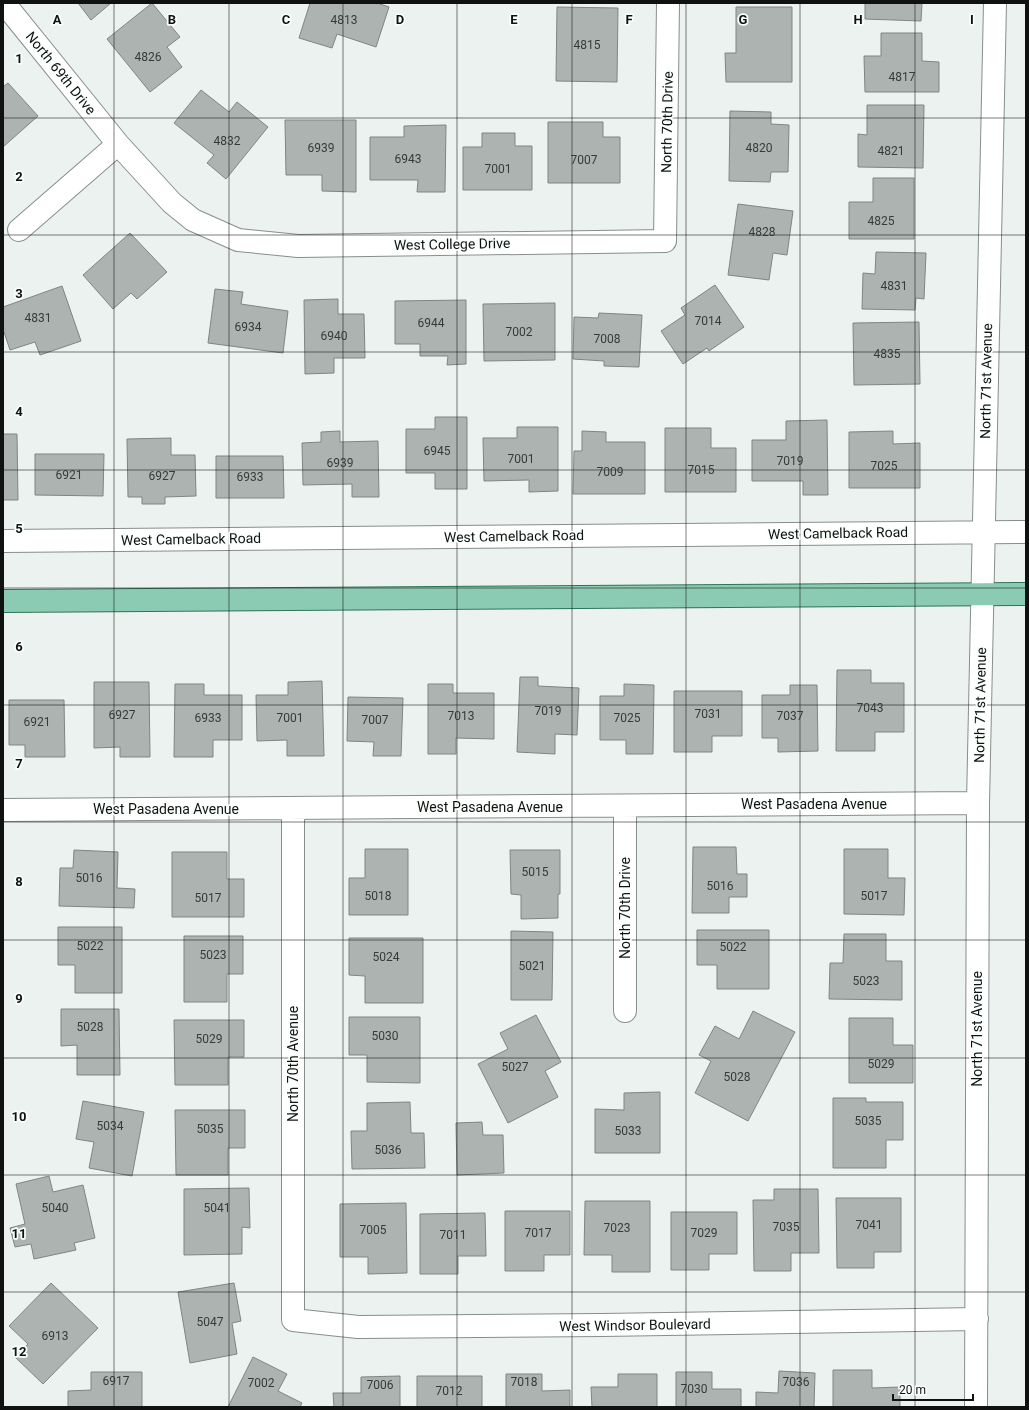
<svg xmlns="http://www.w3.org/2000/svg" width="1029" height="1410" viewBox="0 0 1029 1410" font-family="Roboto,sans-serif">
<rect width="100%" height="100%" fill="#ecf2ef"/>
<path fill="#adb3b0" stroke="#808583" d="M78 3H111L91 20Z
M152 3 180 37 167 47 182 67 150 92 107 39Z
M310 3H377L389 7 376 47 337 34 332 48 299 38Z
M865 3H922L921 21 865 19Z
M557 7 618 8 617 82 556 81Z
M736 7H792V82H726L725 53H736Z
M881 33H922V61L939 62V92H865L864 56H881Z
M8 83 38 116 3 147V87Z
M201 90 229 112 237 102 268 127 226 179 207 163 214 155 174 123Z
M867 105H924L923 168 858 167V134L867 135Z
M730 111 771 112V124L789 125 788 172H771L770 182 729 181Z
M285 120H356V192L322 191V175H286Z
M548 122H603V137H620V183H548Z
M446 125 445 192H417L418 180H370V137H404V126Z
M482 133H515V146H532V190H463V147H482Z
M873 178H914V239H849V202H873Z
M738 204 793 211 787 255 773 253 769 280 728 275Z
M130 233 167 272 137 299 131 293 113 309 83 275Z
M876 252 926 253 924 299 916 298 915 310 862 309 863 273 875 274Z
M715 285 744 327 709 351 707 348 683 364 661 331 685 315 681 308Z
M62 286 81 341 40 355 35 342 10 350 3 329V307Z
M215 289 243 292 241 304 288 311 283 353 208 343Z
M338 299V314H364L365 358H334V373L305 374 304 300Z
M466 300V364L447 365 448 356H420V344H395V301Z
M555 303V360L484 361 483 304Z
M599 313 642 315 639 367 604 366V361L573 359 574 317 598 318Z
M919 322 920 384 854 385 853 323Z
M435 417H467V489H435V473H406V429H435Z
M827 420 828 495H803V481H752V440H786V421Z
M517 427H558V491L529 492V480L484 481 483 438H517Z
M665 428H711V448H736V492H665Z
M340 431V442L378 441 379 497H352V484L303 485 302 443 321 442V432Z
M582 431 606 432V442H645V494H573L574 451H582Z
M893 431V444L920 443V488H849V432Z
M3 434H17L18 500H3Z
M171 438V455H195L196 496 165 497V504H142V497H128L127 439Z
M35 454H104L103 496 35 495Z
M216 456H283L284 498H216Z
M837 670H871V683H904V732H875V751H836Z
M520 677H538V686L579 688 577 735 555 734V754L517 752Z
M322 681 324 756H287V740L257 741 256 695H288V682Z
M94 682H149L150 757H120V747L94 748Z
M175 684H204V695H242V740H213V757H174Z
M428 684H453V693H494V739L456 738V754H428Z
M624 684 654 685 653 754H626V740H600V696H624Z
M790 685H817L818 751 778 752V738H762V695H790Z
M674 691H742V736H712V752H674Z
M348 697 403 698 401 756H373L374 742 347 741Z
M9 700H64L65 757H25V745H9Z
M693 847H736L737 874H747V897H729V913H692Z
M365 849H408V915H349V878H365Z
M844 849H888V878H905L904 915 844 914Z
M74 850 118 852 117 888 135 889 134 908 59 906 60 868H73Z
M510 850H560V894H558V918L521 919V895L511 894Z
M172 852H227V879H244V917H172Z
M58 927H122V993H75V965H58Z
M697 930H769V989H717V965H697Z
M511 931 553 932 552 1000H511Z
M844 934H886V961H902V1000L829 999 830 963H843Z
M184 936H243V974H227V1002H184Z
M349 938H423V1003H365V976L349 975Z
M61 1009H119L120 1075H77V1045L61 1046Z
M753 1011 795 1032 748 1121 695 1093 711 1061 699 1055 715 1026 739 1039Z
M536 1015 561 1062 545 1071 558 1097 508 1123 478 1064 508 1049 500 1033Z
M349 1017H420V1083L367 1082V1055H349Z
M849 1018H893V1045H913V1083H849Z
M174 1020H244V1057H228V1085H175Z
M660 1092V1153H595V1109L624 1110V1093Z
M833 1098H866V1102H903V1140H886V1168H833Z
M83 1101 144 1112 132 1176 89 1168 94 1142 76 1139Z
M410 1102 411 1133H424L425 1168 352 1169 351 1131H367V1103Z
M175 1110H245V1148H228V1175H176Z
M482 1122 483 1135H503L504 1173 457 1175 456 1123Z
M49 1176 53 1192 83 1185 95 1238 74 1243 76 1250 34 1259 31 1244 15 1247 10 1228 25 1224 16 1184Z
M249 1188 250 1228 242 1227V1254L184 1255V1189Z
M774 1189H818L819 1253H791V1271H754L753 1200H774Z
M836 1198H901V1252H874V1268H837Z
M585 1201H650V1272H612V1255H584Z
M406 1203 407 1273 368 1274V1257H340V1204Z
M505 1211H570V1255H544V1271H505Z
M671 1212H737V1254H709V1270H671Z
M485 1213 486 1256H458V1274H420V1214Z
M51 1283 98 1328 43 1384 15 1357 28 1344 9 1326Z
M234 1283 241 1321 232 1323 237 1354 190 1363 178 1292Z
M253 1357 287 1374 278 1391 302 1403 300 1407H228Z
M833 1370H872V1388L900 1387V1407H833Z
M779 1371 815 1373 814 1407H756V1392L778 1393Z
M91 1372H142V1407H68V1391L91 1390Z
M676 1372H712V1389H741V1407H676Z
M506 1374H542V1391L570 1390V1407H506Z
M618 1374H657V1407H592L591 1387H618Z
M400 1376V1407H334L333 1393H361V1377Z
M417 1376H482V1407H417Z"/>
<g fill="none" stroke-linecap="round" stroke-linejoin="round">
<g stroke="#888e8b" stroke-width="24">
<path id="minor" d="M4 3 118 144 172 203 193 220 238 240 298 246 665 241 668 3
M19 230 118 144
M3 541 1026 532
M625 806V1011
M293 808V1320L358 1327 602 1325 977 1319
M3 810 978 803
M976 1407 978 803 995 3"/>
</g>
<g stroke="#2f7459" stroke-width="24">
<path id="major" d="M3 601 1026 594"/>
</g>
<use href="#minor" stroke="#fff" stroke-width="22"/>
<use href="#major" stroke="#8ccbb3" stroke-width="22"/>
</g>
<path fill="none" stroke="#101211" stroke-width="1" stroke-opacity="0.55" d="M114 3V1407M229 3V1407M343 3V1407M457 3V1407M572 3V1407M686 3V1407M800 3V1407M915 3V1407M3 118H1026M3 235H1026M3 352H1026M3 470H1026M3 588H1026M3 705H1026M3 822H1026M3 940H1026M3 1058H1026M3 1175H1026M3 1292H1026"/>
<g text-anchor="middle" stroke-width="3.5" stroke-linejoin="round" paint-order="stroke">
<g font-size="12" fill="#373a39">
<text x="344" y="24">4813</text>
<text x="587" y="49">4815</text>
<text x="148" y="61">4826</text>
<text x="902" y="81">4817</text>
<text x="227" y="145">4832</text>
<text x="321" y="152">6939</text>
<text x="759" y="152">4820</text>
<text x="891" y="155">4821</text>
<text x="408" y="163">6943</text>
<text x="584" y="164">7007</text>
<text x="498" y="173">7001</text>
<text x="881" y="225">4825</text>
<text x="762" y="236">4828</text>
<text x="894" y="290">4831</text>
<text x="38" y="322">4831</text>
<text x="708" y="325">7014</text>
<text x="431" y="327">6944</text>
<text x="248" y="331">6934</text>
<text x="519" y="336">7002</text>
<text x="334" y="340">6940</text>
<text x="607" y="343">7008</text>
<text x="887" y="358">4835</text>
<text x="437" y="455">6945</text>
<text x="521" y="463">7001</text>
<text x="790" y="465">7019</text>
<text x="340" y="467">6939</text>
<text x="884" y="470">7025</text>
<text x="701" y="474">7015</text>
<text x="610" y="476">7009</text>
<text x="69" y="479">6921</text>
<text x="162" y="480">6927</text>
<text x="250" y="481">6933</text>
<text x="870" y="712">7043</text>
<text x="548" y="715">7019</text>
<text x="708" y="718">7031</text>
<text x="122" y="719">6927</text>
<text x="461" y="720">7013</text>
<text x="790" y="720">7037</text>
<text x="208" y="722">6933</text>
<text x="290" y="722">7001</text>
<text x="627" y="722">7025</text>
<text x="375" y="724">7007</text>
<text x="37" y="726">6921</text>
<text x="535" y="876">5015</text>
<text x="89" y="882">5016</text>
<text x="720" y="890">5016</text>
<text x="378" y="900">5018</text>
<text x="874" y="900">5017</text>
<text x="208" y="902">5017</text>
<text x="90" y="950">5022</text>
<text x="733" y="951">5022</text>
<text x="213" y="959">5023</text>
<text x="386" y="961">5024</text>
<text x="532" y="970">5021</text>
<text x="866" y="985">5023</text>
<text x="90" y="1031">5028</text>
<text x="385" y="1040">5030</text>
<text x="209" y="1043">5029</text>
<text x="881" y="1068">5029</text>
<text x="515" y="1071">5027</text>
<text x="737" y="1081">5028</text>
<text x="868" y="1125">5035</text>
<text x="110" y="1130">5034</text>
<text x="210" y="1133">5035</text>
<text x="628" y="1135">5033</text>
<text x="388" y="1154">5036</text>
<text x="55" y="1212">5040</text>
<text x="217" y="1212">5041</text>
<text x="869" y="1229">7041</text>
<text x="786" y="1231">7035</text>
<text x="617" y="1232">7023</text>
<text x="373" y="1234">7005</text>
<text x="538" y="1237">7017</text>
<text x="704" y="1237">7029</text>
<text x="453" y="1239">7011</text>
<text x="210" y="1326">5047</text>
<text x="55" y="1340">6913</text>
<text x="116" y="1385">6917</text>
<text x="524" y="1386">7018</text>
<text x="796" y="1386">7036</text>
<text x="261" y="1387">7002</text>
<text x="380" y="1389">7006</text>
<text x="694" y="1393">7030</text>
<text x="449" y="1395">7012</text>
</g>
<g font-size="14" fill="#101211" stroke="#fafffc">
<text transform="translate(61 73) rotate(51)" y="5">North 69th Drive</text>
<text transform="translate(667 122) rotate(-89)" y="5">North 70th Drive</text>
<text transform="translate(452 244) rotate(-1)" y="5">West College Drive</text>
<text transform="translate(986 381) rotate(-89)" y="5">North 71st Avenue</text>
<text transform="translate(838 533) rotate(-1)" y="5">West Camelback Road</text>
<text transform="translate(514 536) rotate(-1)" y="5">West Camelback Road</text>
<text transform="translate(191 539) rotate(-1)" y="5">West Camelback Road</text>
<text transform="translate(980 705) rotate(-89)" y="5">North 71st Avenue</text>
<text x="814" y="809">West Pasadena Avenue</text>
<text x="490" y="812">West Pasadena Avenue</text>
<text x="166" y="814">West Pasadena Avenue</text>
<text transform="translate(625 908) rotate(-90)" y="5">North 70th Drive</text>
<text transform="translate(977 1029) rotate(-90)" y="5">North 71st Avenue</text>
<text transform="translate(293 1064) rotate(-90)" y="5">North 70th Avenue</text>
<text transform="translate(635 1325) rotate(-1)" y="5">West Windsor Boulevard</text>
</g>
</g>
<g font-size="13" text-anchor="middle" font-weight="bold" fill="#101211" stroke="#fafffc" stroke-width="3.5" stroke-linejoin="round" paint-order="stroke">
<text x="57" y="24">A</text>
<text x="172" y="24">B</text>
<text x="286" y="24">C</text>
<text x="400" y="24">D</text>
<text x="514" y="24">E</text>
<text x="629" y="24">F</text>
<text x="743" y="24">G</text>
<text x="858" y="24">H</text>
<text x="972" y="24">I</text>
<text x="19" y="63">1</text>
<text x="19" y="181">2</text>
<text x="19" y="298">3</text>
<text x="19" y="416">4</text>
<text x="19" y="533">5</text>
<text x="19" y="651">6</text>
<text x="19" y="768">7</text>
<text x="19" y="886">8</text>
<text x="19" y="1003">9</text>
<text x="19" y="1121">10</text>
<text x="19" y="1238">11</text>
<text x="19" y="1356">12</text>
</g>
<rect width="1029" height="1410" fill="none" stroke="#101211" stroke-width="8"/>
<path d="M893 1394v6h80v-6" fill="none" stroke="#101211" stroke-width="2"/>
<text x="899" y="1394" font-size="12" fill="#101211" stroke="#fafffc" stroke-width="3" paint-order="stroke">20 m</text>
</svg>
